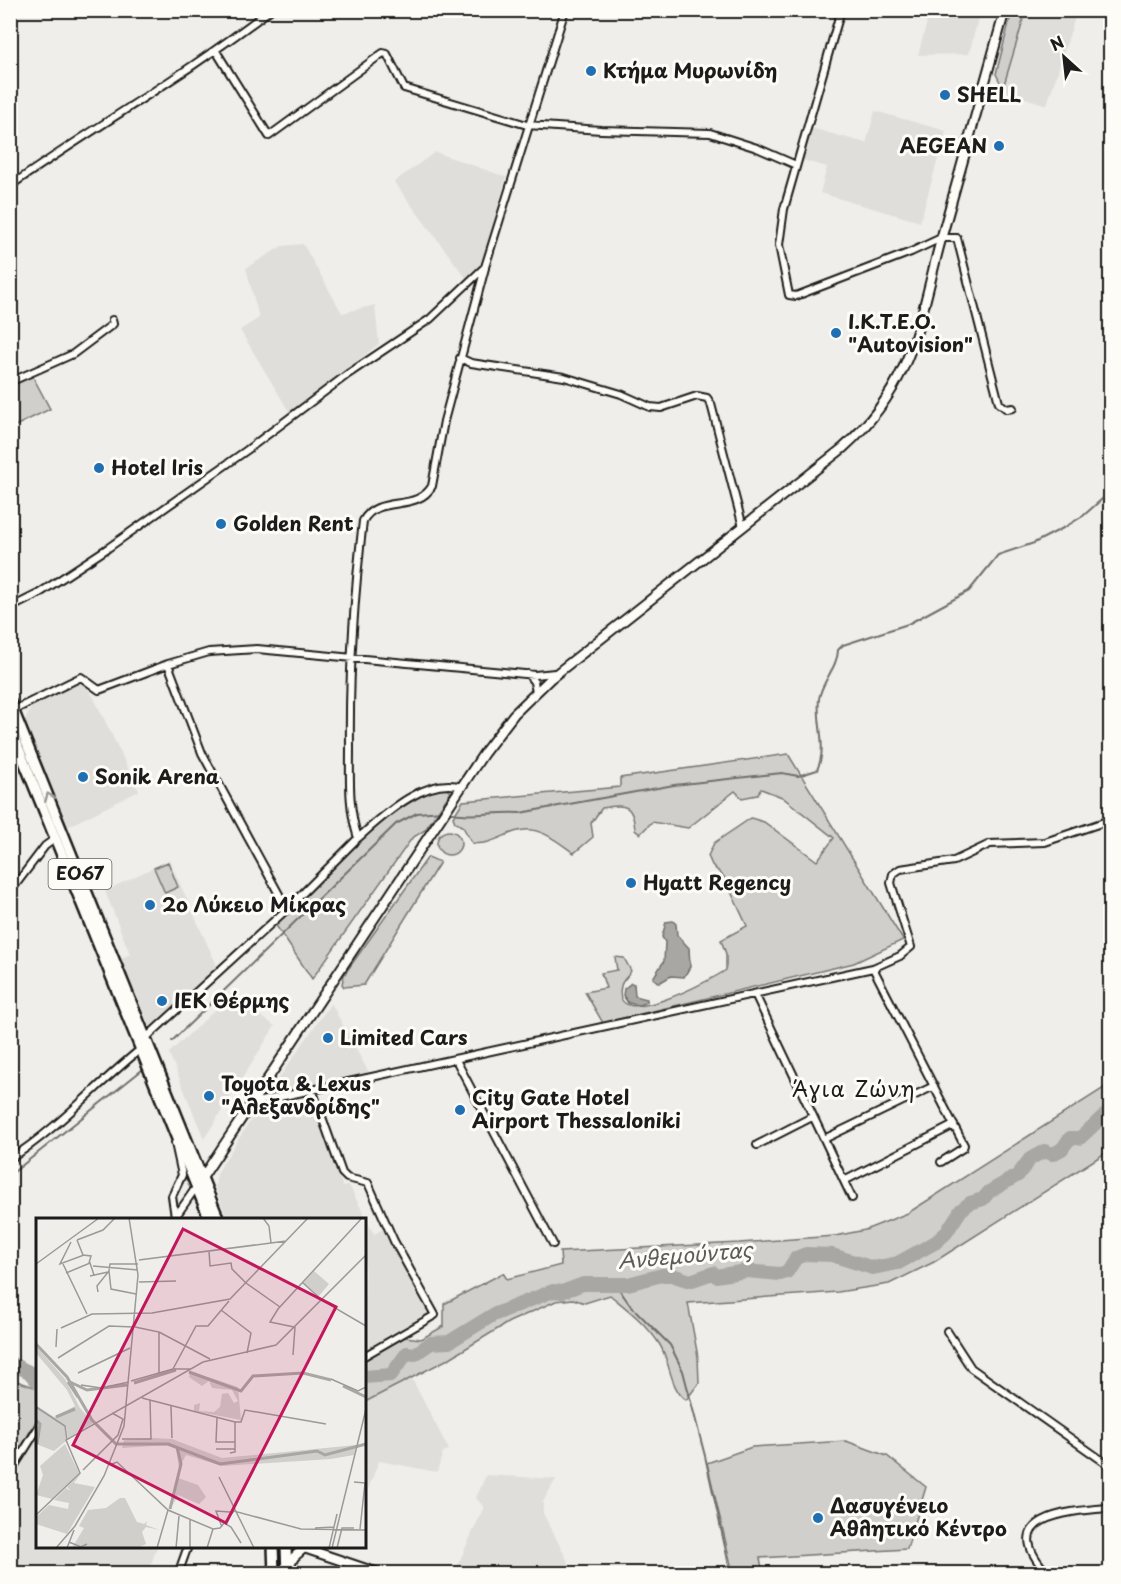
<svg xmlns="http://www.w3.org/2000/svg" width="1121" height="1584" viewBox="0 0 1121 1584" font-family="'Playpen Sans',sans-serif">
<rect width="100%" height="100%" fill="#f0eeea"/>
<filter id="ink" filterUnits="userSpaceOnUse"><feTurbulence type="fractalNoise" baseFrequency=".0167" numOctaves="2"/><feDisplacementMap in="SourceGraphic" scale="12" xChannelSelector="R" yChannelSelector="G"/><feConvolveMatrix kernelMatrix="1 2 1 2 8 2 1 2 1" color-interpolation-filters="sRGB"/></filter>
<g filter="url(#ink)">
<path fill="#e0deda" d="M930 11H980L969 54 918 55Z
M1026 11H1077L1047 105 1009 93 1003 88Z
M875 111 946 131 920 222 820 193 827 167 802 160 811 128 866 143Z
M435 152 506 177 483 266 466 278 394 182Z
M303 244 342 313 375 305 379 344 290 413 240 330 259 318 246 268 282 246Z
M82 682 93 696 139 791 65 828 24 722 31 707Z
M169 860 219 970 152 1032 121 959 130 954 105 891Z
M231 995 275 1026 204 1139 169 1053Z
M331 1003 369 1073 265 1098Z
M309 1096 343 1187 349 1185 374 1234 383 1229 430 1314 365 1352 364 1220 227 1219 215 1187 217 1174 223 1163 260 1106Z
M411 1377 449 1450 443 1452 437 1472 379 1461 365 1497V1402Z
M10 1409 37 1415 38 1546 157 1547 148 1573H11Z
M486 1475 556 1479 543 1502V1513L574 1573H454L484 1507 476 1498Z"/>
<path fill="#d0cfcc" stroke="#767674" stroke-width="1.5" d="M1012 11H1026L1003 88 996 74Z
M32 375 50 409 11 428V386Z
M788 754 903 940 854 963 603 1023 585 992 606 988 601 973 617 970 615 957 624 958 631 971C628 977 622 980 621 986 610 1035 713 979 726 970V954L721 940 747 926 724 877 712 865 708 856 714 843 751 818 764 822 817 861 834 838 782 797 761 789 757 795 742 798 735 791 688 828 652 822 640 834 635 830C633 804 626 804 602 808L591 823 593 837 574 853C562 845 547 832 532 830 511 827 493 847 472 843L463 827 455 822 453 817 463 801 620 787V778Z
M443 787 451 792 425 830 412 838 312 979 275 924C323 878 380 808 443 787Z
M437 843a12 12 0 1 1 24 0a12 12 0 1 1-24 0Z
M428 857 440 862 364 985 344 987 342 984 344 975Z
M168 862 178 887 165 893 154 868Z
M1110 1084V1150L934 1262 889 1284 838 1292 688 1303 698 1357 699 1383 686 1400C670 1389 670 1361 660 1345 647 1324 628 1310 610 1295L585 1303 573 1299 556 1301 509 1322 450 1358 365 1402V1360L405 1337 421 1339 444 1326V1304L503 1273 507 1279 561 1265 560 1252 739 1243 835 1236 865 1230 908 1213Z
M11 1379 37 1388V1419L11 1465Z
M846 1441 887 1456 926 1487 907 1549 760 1558 763 1573H733L707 1463 752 1447Z"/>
<path fill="#a8a7a3" stroke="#706f6d" stroke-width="1.5" d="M673 921 676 924 677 935 689 948 690 967 684 977 671 976 659 983 653 978 664 961 665 942 662 937 666 922Z
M631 983 634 984 635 996 647 999V1002L639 1005 628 1003 623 995 624 989Z"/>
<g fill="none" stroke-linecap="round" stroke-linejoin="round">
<path stroke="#706f6d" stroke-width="2" d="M447 812C472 818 495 811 520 813L674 785 782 773 798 776 817 770C828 747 816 724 819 699 821 682 838 667 838 650L843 645 908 624 969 591 998 555 1034 543 1065 527 1083 516 1110 492
M172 1041 396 824 417 813 442 811
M10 1175 142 1070
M614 1282 630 1305 670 1345 683 1371 705 1456 731 1574"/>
<path stroke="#a8a7a3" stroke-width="14" d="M10 1363 29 1372 38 1382
M364 1377 391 1375 407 1353 415 1354 431 1343 449 1342 493 1315 553 1291 562 1292 583 1284H628L662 1275H672L690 1281 713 1273 716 1276 746 1271 780 1274 787 1272 796 1258 806 1254 832 1255 873 1268 898 1263 936 1242 946 1233 961 1210 970 1203 983 1199 989 1192 1018 1175 1030 1159 1044 1151 1053 1154 1062 1149 1070 1138H1080L1110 1110"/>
<g stroke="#1c1c1c" stroke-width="10">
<path id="minor" d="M841 10 784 209 779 245 789 295 796 296 911 252 941 238H957L999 403 1007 409 1013 408
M1088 10 1110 13
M216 51 269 136 383 53 387 54 404 88 527 125 601 130 710 133 757 148 796 165
M10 186C96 126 187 74 270 10
M460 358 471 363 564 377 621 394 650 407 661 408 697 396 707 398 711 404 743 527
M10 382 73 354 113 324 112 320
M10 608 38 594 108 548 247 450 348 374 430 319 485 267 565 10
M168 664 209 652 257 649 535 675 555 673
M528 674 534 682 536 692
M14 710 81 677 99 690 168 664 202 753 287 909
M462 787C425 776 384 815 358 838 348 808 350 778 350 747 349 671 354 596 363 521 377 494 417 513 432 486L444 421 485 268
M10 892 45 846 56 838
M873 968 964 1145 963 1148 941 1162
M755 994 824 1139 934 1086
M147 1037 287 909 358 838
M456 1060 553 1244
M312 1089 342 1173 347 1178 368 1183 394 1241 435 1315 364 1356
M252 1103 873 968 900 956 911 947 891 883 893 874 900 869 954 861 990 844 1045 842 1110 820
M824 1139 852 1198
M175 1143 182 1175 172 1196 175 1217
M757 1145 812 1117
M10 1159C59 1128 97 1084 142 1048
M844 1181 954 1125
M174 1219 197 1186
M947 1331 971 1368 1110 1466
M10 1473 38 1428
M178 1574 188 1546
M1048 1574C993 1515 1072 1511 1110 1508"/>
</g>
<g stroke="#1c1c1c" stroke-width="12">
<path id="tertiary" d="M200 1181 484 753 514 714 551 678 843 448C918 381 919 315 945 225 965 154 985 82 1005 10
M288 1569 294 1557 304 1548 381 1574"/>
</g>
<g stroke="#1c1c1c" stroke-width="14">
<path id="primary" d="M10 702 219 1220
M10 727 210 1220
M273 1546 274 1574
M286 1546 287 1574
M300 1546 304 1548"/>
</g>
<use href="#minor" stroke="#fdfcf7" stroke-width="6"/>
<use href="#tertiary" stroke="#fdfcf7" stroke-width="8"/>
<use href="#primary" stroke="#fdfcf7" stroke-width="9"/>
</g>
<defs><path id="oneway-chevron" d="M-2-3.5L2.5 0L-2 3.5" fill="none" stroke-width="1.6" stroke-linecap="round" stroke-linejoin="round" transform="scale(1.5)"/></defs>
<use stroke="#989794" href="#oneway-chevron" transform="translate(49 797) rotate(-112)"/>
</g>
<g fill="#1f6fb2" stroke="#fdfcf7" stroke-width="2">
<circle cx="591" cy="71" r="6"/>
<circle cx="945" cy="95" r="6"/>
<circle cx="999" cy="146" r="6"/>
<circle cx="836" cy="333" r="6"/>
<circle cx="99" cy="468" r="6"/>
<circle cx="221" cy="524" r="6"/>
<circle cx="83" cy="777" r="6"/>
<circle cx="631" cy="883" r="6"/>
<circle cx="150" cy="905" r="6"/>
<circle cx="162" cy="1001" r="6"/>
<circle cx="328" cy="1038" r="6"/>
<circle cx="209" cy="1096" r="6"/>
<circle cx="460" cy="1110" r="6"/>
<circle cx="818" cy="1518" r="6"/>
</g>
<g text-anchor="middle" stroke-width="6" stroke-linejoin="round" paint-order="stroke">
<rect fill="#fdfcf7" stroke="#605f5e" stroke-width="1.5" x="48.5" y="859" width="63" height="30" rx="4.5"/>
<g font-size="18" font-weight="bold" fill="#1c1c1c">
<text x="80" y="880">ΕΟ67</text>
</g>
<g font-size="20" font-weight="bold" fill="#1c1c1c" stroke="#fdfcf7" text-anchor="start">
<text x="603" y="78">Κτήμα Μυρωνίδη</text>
<text x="957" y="102">SHELL</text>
<text x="987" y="153" text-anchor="end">AEGEAN</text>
<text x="848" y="329">I.Κ.Τ.Ε.Ο.<tspan x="848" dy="23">"Autovision"</tspan></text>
<text x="111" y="475">Hotel Iris</text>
<text x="233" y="531">Golden Rent</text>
<text x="95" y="784">Sonik Arena</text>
<text x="643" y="890">Hyatt Regency</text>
<text x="162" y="912">2ο Λύκειο Μίκρας</text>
<text x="174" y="1008">ΙΕΚ Θέρμης</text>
<text x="340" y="1045">Limited Cars</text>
<text x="221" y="1091">Toyota &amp; Lexus<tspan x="221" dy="23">"Αλεξανδρίδης"</tspan></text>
<text x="472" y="1105">City Gate Hotel<tspan x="472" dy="23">Airport Thessaloniki</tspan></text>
<text x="830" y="1513">Δασυγένειο<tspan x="830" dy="23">Αθλητικό Κέντρο</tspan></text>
</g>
<g font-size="21" letter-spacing="1.5" fill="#1c1c1c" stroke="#fdfcf7">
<text x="854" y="1097">Άγια Ζώνη</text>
</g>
<g font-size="21" font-style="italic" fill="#5b5b59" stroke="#fdfcf7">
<text transform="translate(685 1256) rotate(-5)" y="7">Ανθεμούντας</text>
</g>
</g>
<g transform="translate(36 1218)">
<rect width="330" height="330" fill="#f0eeea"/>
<path d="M278 53 293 66 282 79 267 65ZM0 128 29 161 44 190 57 205 32 220 30 209V223L18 233 0 226V187L18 199 39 188 31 172 0 135ZM154 153 202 169 205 202 158 193V187L164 185 163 193 178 194 184 189 186 176 192 175 198 185 202 183 196 172 176 170 173 163 166 168 153 159ZM117 220 136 221 186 240 320 227 318 237 295 241 186 248 150 237 143 250 140 231 132 227 86 230 88 222ZM29 226 43 255 16 281 0 277 7 257 4 248ZM46 254 38 265 59 269 31 316 0 306V299L13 287 32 291 33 285 18 282 30 270 35 273 31 269ZM142 260 162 267 170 279 163 286 142 277 137 287ZM84 280H89L101 304 108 306 111 303 110 307 124 312 110 309 106 314 110 326 101 330H36L48 310 43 308 52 292 70 290Z" fill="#d0cfcc"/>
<path fill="none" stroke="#a8a7a3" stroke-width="3" d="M0 126 31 159 56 202 80 226H132L184 246 281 233 289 237 330 226M153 154 205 173 217 158 267 155 295 162M32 164 42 179M34 164 51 172 91 167M98 165 140 152M307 168 330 179M20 199 39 191M0 202 4 206 1 226M134 291 145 246 141 229"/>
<path fill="none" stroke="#9b9a98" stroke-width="1.5" d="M227 0 233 8 235 25M41 22 67 12 79 0M41 22 47 37 55 38 53 45M35 24 24 46 48 37M173 33 174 48 195 45 196 51 210 65 244 89M103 42 250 23M0 46 63 0M27 46 51 96M57 48 102 52M73 53 75 71 100 76M30 55 54 45 58 57M54 58 72 54M103 64 140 63M267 65 287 83 330 108M62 74 61 68 73 53 74 46H102M185 92 215 115 211 135M99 109 123 114V155M258 109 234 104 242 91 326 0M25 110 56 96 116 95 194 81 272 0M123 114 174 141M20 129 21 111M257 137 259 109M22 140 73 108 98 109M155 151H137L160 108H172L193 83M42 155 94 130M295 161 322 173 330 169M95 163 137 151M45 167 65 170 93 164M106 180 199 204H205L209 192 290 206M135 188 136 220M0 189 29 208 31 222M181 200 180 224H199M86 221H115L114 182M180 231H199M194 235 199 234V204M76 246 81 244 132 292 177 311 184 310 198 293 265 311 330 312M47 252 82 217 87 201 76 195M183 259 218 330M318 264 329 265 324 311M0 297 44 255 30 222 167 144 240 127 330 37M188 305 195 309 205 325M186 309 180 293 194 294M279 310 298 309M33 324 45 329 51 326M20 330 39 308 68 258 88 208 102 57 93 0M31 330 38 312M121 330 132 292M140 330 143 298M154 330V302M171 330 177 311M293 330 301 296M296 330 330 191M301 330 306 310H318"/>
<path fill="#c2185b" fill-opacity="0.15" stroke="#c2185b" stroke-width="3" d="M147 11 300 89 190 305 37 227Z"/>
<rect width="330" height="330" fill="none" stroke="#1c1c1c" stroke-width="3"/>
</g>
<rect width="1121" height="1584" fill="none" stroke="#fdfcf7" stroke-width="36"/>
<rect x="18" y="18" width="1085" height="1548" fill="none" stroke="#1c1c1c" stroke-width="2" filter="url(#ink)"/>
<g transform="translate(1064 57) rotate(333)" stroke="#fdfcf7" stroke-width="4.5" paint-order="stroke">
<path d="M0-4.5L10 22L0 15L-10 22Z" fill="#1c1c1c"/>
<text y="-9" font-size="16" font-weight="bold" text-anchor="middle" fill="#1c1c1c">N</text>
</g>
</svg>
